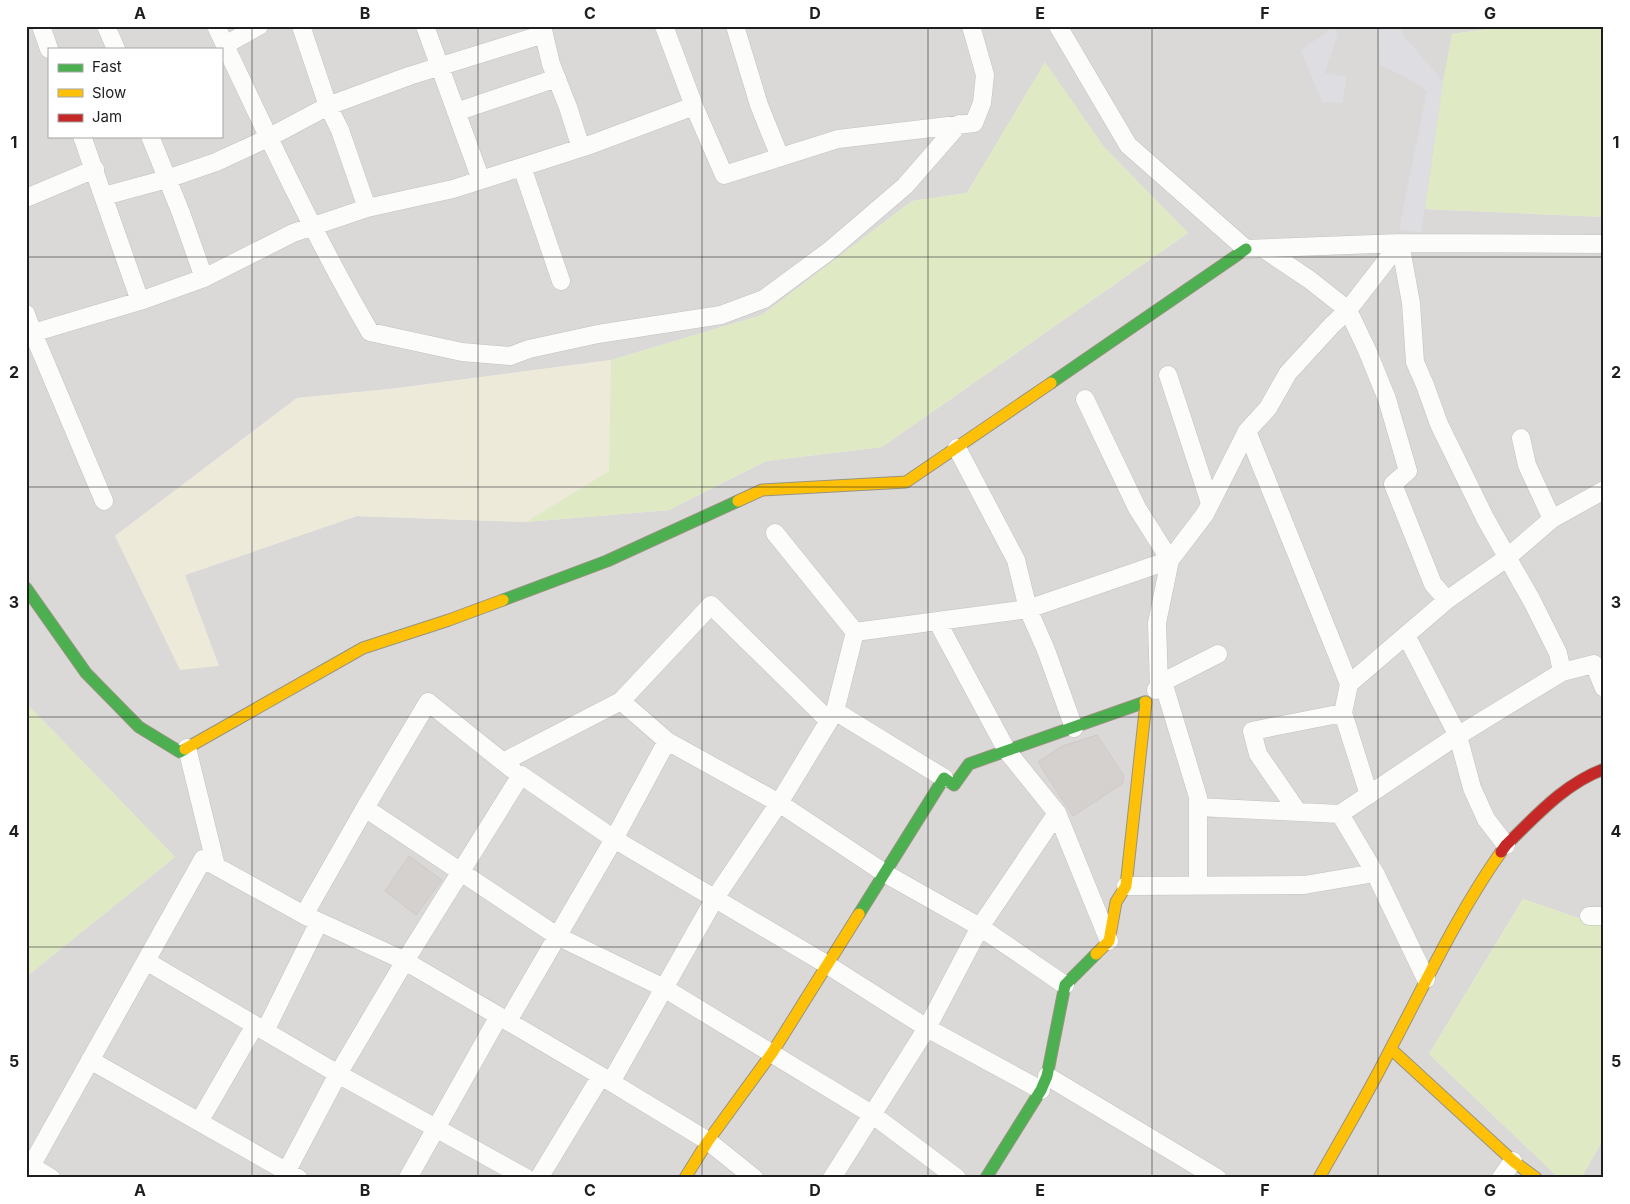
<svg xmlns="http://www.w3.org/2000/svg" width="1630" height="1204" viewBox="0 0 1630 1204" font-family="Inter,sans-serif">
<rect width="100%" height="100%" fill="#ece9e7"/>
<path fill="#dbd9d8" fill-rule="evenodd" d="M26 26H1509L1452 34 1425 209 1604 217V927L1523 899 1429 1054 1559 1178H26V977L175 857 26 703ZM49 49H221V136H49ZM1045 63 1104 147 1188 233 882 447 766 461 669 510 526 522 357 516 185 575 115 536 297 398 390 389 611 360 762 315 912 201 967 193Z
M1604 1138V1178H1581Z"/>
<path fill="#edeada" d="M611 360 609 471 526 522 357 516 185 575 219 666 180 670 115 536 297 398 390 389Z"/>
<path fill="#dfeac5" d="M1509 26H1604V217L1425 209 1443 81 1452 34Z
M1045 62 1104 147 1188 233 882 447 766 461 669 510 526 522 609 471 611 360 762 315 912 201 967 193Z
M26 703 175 857 26 977Z
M1523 899 1604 927V1138L1581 1178H1559L1429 1054Z"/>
<path fill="#dddde2" d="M1328 26H1336L1337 36 1325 73 1347 77 1342 103 1322 102 1301 50 1329 30Z
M1379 26H1400L1402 34 1443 81 1421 232 1399 230 1427 91 1409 79 1380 65Z"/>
<path fill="#d5d1cf" stroke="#cfcac8" d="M1097 735 1124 776 1123 783 1073 816 1038 762 1062 746Z
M409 856 442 880 416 915 385 891Z"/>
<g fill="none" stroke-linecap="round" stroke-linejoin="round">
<g stroke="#c3c2c1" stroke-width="19">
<path id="street" d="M41 26 49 49
M106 26 116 49
M216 26C265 130 313 234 370 332L462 352 510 356 529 349 598 334 721 315 764 299 829 251 905 186 959 124
M301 26 328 106 340 130 367 208
M425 26 481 180
M542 26 551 64 568 107 581 148
M664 26 694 106 724 175 838 139 974 123 982 103 985 75 971 26
M735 26 759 105 780 157
M1058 26 1128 145 1246 249 1400 243 1604 244
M225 45 259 26
M456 112 557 78
M82 136 140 301
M150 136 181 213 204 278
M522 167 561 281
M104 196 167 179 216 162 268 138 328 106 409 76 544 34
M26 198 95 169
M1400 243 1411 303 1415 362 1425 385 1439 424 1460 467 1485 518 1532 601 1558 653 1562 672
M1264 249 1310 280 1348 310 1367 350 1387 399 1408 471 1393 484 1433 584 1447 600
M26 314 33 333 104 501
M26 335 140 301 204 278 293 233 367 208 453 189 587 146 694 106
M1168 375 1210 503
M1247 431 1349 684 1343 713 1252 731 1258 754 1298 812
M1521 438 1527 465 1552 519
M957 448 1016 560 1028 609 1046 650 1074 728
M775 533 855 632 1028 609 1170 560 1137 508 1085 399
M937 621 1007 751 1057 813 1109 941
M1406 635 1458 736 1472 788 1486 819 1506 845
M1163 682 1198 797V884
M1349 684 1447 600 1508 557 1552 519 1604 490
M1159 687 1157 623 1170 560 1205 514 1247 431 1268 408 1288 373 1332 325 1348 310 1400 243
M1156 690 1163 682 1218 654
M621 701 667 741 779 803 886 874 980 927 1065 985
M835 711 944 778
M1343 713 1369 795
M187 748 216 866
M503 762 621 701 711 605 829 721
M1198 807 1340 814 1446 743 1562 672 1594 664 1604 688
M365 808 557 936 664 988 873 1115 957 1178
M1340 814 1375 873 1426 979
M1126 886 1304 885 1375 873
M304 915 365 808 428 702 512 769
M1589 916H1604
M146 961 338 1074 526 1178
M508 1021 614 839 667 741
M265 1031 319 922
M90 1060 298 1178
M1047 1076 1217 1178
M611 1082 715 898 779 803 835 711 855 632
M199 1122 255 1025
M51 1178 31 1166 203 859 304 915 405 961 601 1076 708 1141 754 1178
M283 1178 338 1074 405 961 521 775 614 839 826 964 927 1028 1041 1090
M408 1178 499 1016
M539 1178 601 1076
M832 1178 927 1028 980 927 1057 813
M1501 1178 1513 1161"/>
</g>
<g stroke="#97947e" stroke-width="13">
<path id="fast" d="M1051 383 1246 249
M26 588 86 673 139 727 180 752 185 749
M503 600 607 561 738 501
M859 914 944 778 954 785 969 764 1145 702
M986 1178 1041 1090 1047 1076 1065 985 1096 954"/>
</g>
<g stroke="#97947e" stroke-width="13">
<path id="slow" d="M738 501 762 490 906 482 1051 383
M185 749 363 648 449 620 503 600
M1096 954 1109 941 1116 902 1126 886 1146 702H1145
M1391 1049 1513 1161 1536 1178
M685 1178 708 1141 772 1053 859 914
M1319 1178C1343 1135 1369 1092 1391 1048 1426 982 1458 913 1501 852"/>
</g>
<g stroke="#97947e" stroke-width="13">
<path id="jam" d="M1501 852 1506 845C1536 816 1564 784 1604 769"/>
</g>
<use href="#street" stroke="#fcfcfb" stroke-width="18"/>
<use href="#fast" stroke="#4caf50" stroke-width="11"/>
<use href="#slow" stroke="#ffc107" stroke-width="11"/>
<use href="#jam" stroke="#c62828" stroke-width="11"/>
</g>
<path fill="none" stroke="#1e1e1e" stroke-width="1" stroke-opacity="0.55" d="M252 26V1178M478 26V1178M702 26V1178M928 26V1178M1152 26V1178M1378 26V1178M26 257H1604M26 487H1604M26 717H1604M26 947H1604"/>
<rect width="1630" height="1204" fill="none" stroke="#ffffff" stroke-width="55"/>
<rect x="48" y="48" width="175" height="90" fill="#ffffff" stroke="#a5a5a5"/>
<rect x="58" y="64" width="25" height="8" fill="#4caf50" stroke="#a5a5a5"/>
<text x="92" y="72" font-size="15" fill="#1e1e1e">Fast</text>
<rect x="58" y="89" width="25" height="8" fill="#ffc107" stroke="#a5a5a5"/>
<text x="92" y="98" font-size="15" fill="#1e1e1e">Slow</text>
<rect x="58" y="114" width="25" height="8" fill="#c62828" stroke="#a5a5a5"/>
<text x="92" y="122" font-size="15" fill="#1e1e1e">Jam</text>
<rect x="28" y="28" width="1574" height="1148" fill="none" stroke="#1e1e1e" stroke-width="2"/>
<g font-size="16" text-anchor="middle" font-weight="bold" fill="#1e1e1e">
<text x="140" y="19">A</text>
<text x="365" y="19">B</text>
<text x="590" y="19">C</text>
<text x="815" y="19">D</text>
<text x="1040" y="19">E</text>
<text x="1265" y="19">F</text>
<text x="1490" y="19">G</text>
<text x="14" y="148">1</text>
<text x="1616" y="148">1</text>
<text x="14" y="378">2</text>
<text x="1616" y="378">2</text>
<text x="14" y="608">3</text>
<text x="1616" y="608">3</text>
<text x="14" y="837">4</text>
<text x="1616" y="837">4</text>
<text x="14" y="1067">5</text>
<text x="1616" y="1067">5</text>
<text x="140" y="1196">A</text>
<text x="365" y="1196">B</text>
<text x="590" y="1196">C</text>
<text x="815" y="1196">D</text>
<text x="1040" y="1196">E</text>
<text x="1265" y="1196">F</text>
<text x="1490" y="1196">G</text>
</g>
</svg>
